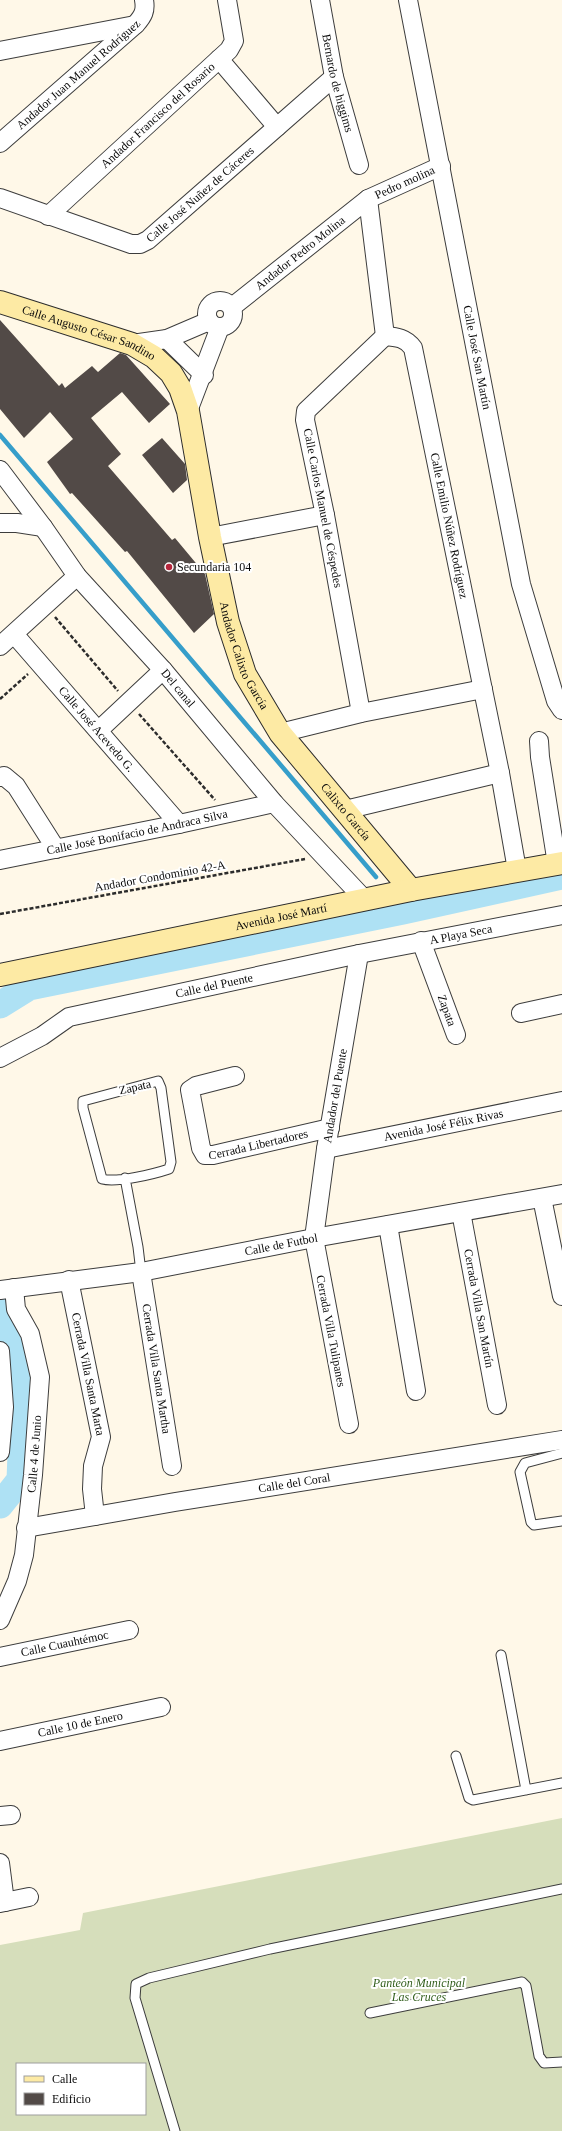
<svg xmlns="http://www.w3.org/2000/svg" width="562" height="2131" viewBox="0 0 562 2131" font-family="Georgia,serif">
<rect width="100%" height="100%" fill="#fff8e8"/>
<path fill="#d6debb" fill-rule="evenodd" d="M562 1818V2131H0V1945L80 1930 83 1913ZM17 2064H145V2114H17Z"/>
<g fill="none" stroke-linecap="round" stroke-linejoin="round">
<path stroke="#369eca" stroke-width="4.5" d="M0 435 376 877
M400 908 403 911"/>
<path stroke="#aee1f4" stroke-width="27" d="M0 1005 29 987 403 911 562 876
M0 1505 20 1480 23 1403 5 1307"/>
</g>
<path fill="#524a47" d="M0 320 59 386 62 383 65 388 92 366 98 372 120 353 126 355 170 404 149 423 122 392 91 418 121 454 108 466 172 540 175 538 205 574 214 614 194 633 127 551 125 552 72 493 70 494 47 462 73 439 50 412 24 438 0 409Z
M162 438 185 464 187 480 173 493 142 455Z"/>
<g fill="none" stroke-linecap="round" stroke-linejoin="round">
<g stroke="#3d3d3d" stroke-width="11">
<path id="lane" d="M158 1081 161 1088 171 1162 169 1169C154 1174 117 1183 102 1179L83 1108V1101Z
M125 1178 138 1247 141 1272
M562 1453 525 1463 520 1472 531 1522 534 1525 562 1521
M501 1655 526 1790
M456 1756 469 1798 473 1800 562 1783
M370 2013 522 1982 526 1986 539 2056 544 2063 562 2062
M175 2131 135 1998 136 1984 149 1978 270 1949 562 1889"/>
</g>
<g stroke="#3d3d3d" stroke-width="20">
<g id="street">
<path id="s1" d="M320 0 334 77 359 165"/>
<path id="s2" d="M408 0 521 584 556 701 562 710"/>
<path d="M0 51 135 25"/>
<path d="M219 59 277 127"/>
<path id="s3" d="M0 143 136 24C143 16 146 11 144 0"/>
<path id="s4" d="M0 198 131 244H140L148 240 334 77"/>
<path d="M368 199 385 336"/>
<path id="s5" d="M48 216 229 50 234 41 227 0"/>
<circle cx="220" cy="314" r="13"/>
<path id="s6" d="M232 307 368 199 441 166"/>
<path id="s7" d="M385 336C397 337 406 338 413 348L500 773 517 870"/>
<path d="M167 339 204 375"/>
<path d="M132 344 167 339 209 321"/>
<path d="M188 411 220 327"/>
<path id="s8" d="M0 470 43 527 77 576 163 670 274 803 365 900"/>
<path d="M0 523H17L43 527"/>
<path d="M210 537 325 515"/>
<path id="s9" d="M14 634 179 824"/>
<path d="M0 646 77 576"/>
<path d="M361 713 325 515 305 420 306 411 385 336"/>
<path d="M99 730 163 670"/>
<path d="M280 733 361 713 483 689"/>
<path d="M539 741 540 757 557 864"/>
<path d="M0 777 4 776 16 786 56 849"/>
<path d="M345 810 500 773"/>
<path id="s10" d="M0 860 179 824 274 803"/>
<path id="s11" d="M421 941 456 1035"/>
<path d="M521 1013 562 1004"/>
<path id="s12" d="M0 1058 42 1036 69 1017 359 954 562 915"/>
<path id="s13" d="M235 1076 196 1086 190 1090 201 1148 205 1155H213L330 1128"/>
<path id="s14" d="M326 1149 562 1101"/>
<path d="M542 1198 562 1296"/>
<path id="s15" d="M461 1212 497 1405"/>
<path d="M388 1225 416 1391"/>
<path id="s16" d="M141 1272 172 1466"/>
<path id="s17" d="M69 1280 101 1437 93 1466 92 1489 95 1516"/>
<path id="s18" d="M0 1290 141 1272 314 1238 562 1194"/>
<path d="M0 1351 4 1407 0 1452"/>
<path id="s19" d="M349 1424 314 1238 326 1149 359 954"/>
<path id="s20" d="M26 1528 175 1502 562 1440"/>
<path id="s21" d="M0 1620 17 1581 24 1555 33 1475 40 1377 30 1334 16 1309 14 1288"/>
<path id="s22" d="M0 1657 129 1630"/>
<path id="s23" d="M0 1741 161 1707"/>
<path d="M0 1816 11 1815"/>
<path d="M0 1863 5 1902"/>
<path d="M0 1903 29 1897"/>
</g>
</g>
<g stroke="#2c2c2c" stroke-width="24">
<g id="secondary">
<path id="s24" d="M0 302 132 344 154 357 171 373 180 388 188 411 210 537 228 622 245 674 280 733 411 890"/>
<path id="s25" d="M0 975 411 890 562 863"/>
</g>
</g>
<path stroke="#2c2c2c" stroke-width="2.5" stroke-dasharray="4 2" stroke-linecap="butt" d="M55 617 118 691
M0 699 28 674
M139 714 215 800
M0 914 305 859"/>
<use href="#lane" stroke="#fff" stroke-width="9"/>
<use href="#street" stroke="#fff" stroke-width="18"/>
<use href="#secondary" stroke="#fdeaa4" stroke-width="22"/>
</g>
<circle fill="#b6263c" stroke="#fff" stroke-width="1.5" cx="169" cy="567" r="4"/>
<g text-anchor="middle" stroke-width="4" stroke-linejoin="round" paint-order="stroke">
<g font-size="12" fill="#0a0a0a" stroke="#fff">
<text dy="4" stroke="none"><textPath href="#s3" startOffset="104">Andador Juan Manuel Rodríguez</textPath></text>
<text dy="4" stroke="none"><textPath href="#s1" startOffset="85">Bernardo de higgims</textPath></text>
<text dy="4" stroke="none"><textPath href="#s5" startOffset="149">Andador Francisco del Rosario</textPath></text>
<text dy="4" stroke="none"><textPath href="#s6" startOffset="214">Pedro molina</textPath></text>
<text dy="4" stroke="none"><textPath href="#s4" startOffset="226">Calle José Nuñez de Cáceres</textPath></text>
<text dy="4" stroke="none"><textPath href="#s6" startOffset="87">Andador Pedro Molina</textPath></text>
<text dy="4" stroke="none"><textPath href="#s24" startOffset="94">Calle Augusto César Sandino</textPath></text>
<text dy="4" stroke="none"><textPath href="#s2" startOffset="364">Calle José San Martín</textPath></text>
<text transform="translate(323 508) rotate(79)" y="4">Calle Carlos Manuel de Céspedes</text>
<text dy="4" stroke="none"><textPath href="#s7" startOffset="213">Calle Emilio Núñez Rodríguez</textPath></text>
<text dy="4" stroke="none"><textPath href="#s24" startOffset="481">Andador Calixto García</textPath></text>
<text dy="4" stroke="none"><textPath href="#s8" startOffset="282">Del canal</textPath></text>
<text dy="4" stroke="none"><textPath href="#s9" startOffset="126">Calle José Acevedo G.</textPath></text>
<text dy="4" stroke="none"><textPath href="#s24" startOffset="670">Calixto García</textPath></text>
<text dy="4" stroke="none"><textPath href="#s10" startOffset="140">Calle José Bonifacio de Andraca Silva</textPath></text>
<text transform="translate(160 876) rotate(-10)" y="4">Andador Condominio 42-A</text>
<text dy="4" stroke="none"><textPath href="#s25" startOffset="287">Avenida José Martí</textPath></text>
<text dy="4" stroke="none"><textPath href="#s12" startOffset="481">A Playa Seca</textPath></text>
<text dy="4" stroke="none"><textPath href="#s12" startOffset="229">Calle del Puente</textPath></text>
<text dy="4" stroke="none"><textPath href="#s11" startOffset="74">Zapata</textPath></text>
<text transform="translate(135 1087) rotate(-13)" y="4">Zapata</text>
<text dy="4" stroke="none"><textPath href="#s19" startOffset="333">Andador del Puente</textPath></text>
<text dy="4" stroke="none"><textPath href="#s14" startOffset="120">Avenida José Félix Rivas</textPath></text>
<text dy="4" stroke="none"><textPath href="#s13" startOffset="169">Cerrada Libertadores</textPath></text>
<text dy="4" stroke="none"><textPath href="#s18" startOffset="285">Calle de Futbol</textPath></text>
<text dy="4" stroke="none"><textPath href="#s15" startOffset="98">Cerrada Villa San Martín</textPath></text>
<text transform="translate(331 1331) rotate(79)" y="4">Cerrada Villa Tulipanes</text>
<text dy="4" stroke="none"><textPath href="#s16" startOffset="98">Cerrada Villa Santa Martha</textPath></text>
<text dy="4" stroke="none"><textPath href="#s17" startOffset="96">Cerrada Villa Santa Marta</textPath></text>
<text dy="4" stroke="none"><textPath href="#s21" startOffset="171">Calle 4 de Junio</textPath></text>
<text dy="4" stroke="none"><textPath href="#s20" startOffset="272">Calle del Coral</textPath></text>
<text dy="4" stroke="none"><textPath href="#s22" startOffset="66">Calle Cuauhtémoc</textPath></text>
<text dy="4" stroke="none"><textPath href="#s23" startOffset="82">Calle 10 de Enero</textPath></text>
</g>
<g font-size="12" fill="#0a0a0a" stroke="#fff" text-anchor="start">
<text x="177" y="571">Secundaria 104</text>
</g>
<g font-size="12" font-style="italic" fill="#325f1d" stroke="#fff">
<text x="419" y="1987">Panteón Municipal<tspan x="419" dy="14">Las Cruces</tspan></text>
</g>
</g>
<rect x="16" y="2063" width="130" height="52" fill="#ffffff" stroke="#9d9d9d"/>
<rect x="24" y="2076" width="20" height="6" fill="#fdeaa4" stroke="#9d9d9d"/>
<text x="52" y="2083" font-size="12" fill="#0a0a0a">Calle</text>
<rect x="24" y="2093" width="20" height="12" fill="#524a47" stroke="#9d9d9d"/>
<text x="52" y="2103" font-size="12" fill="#0a0a0a">Edificio</text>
</svg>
